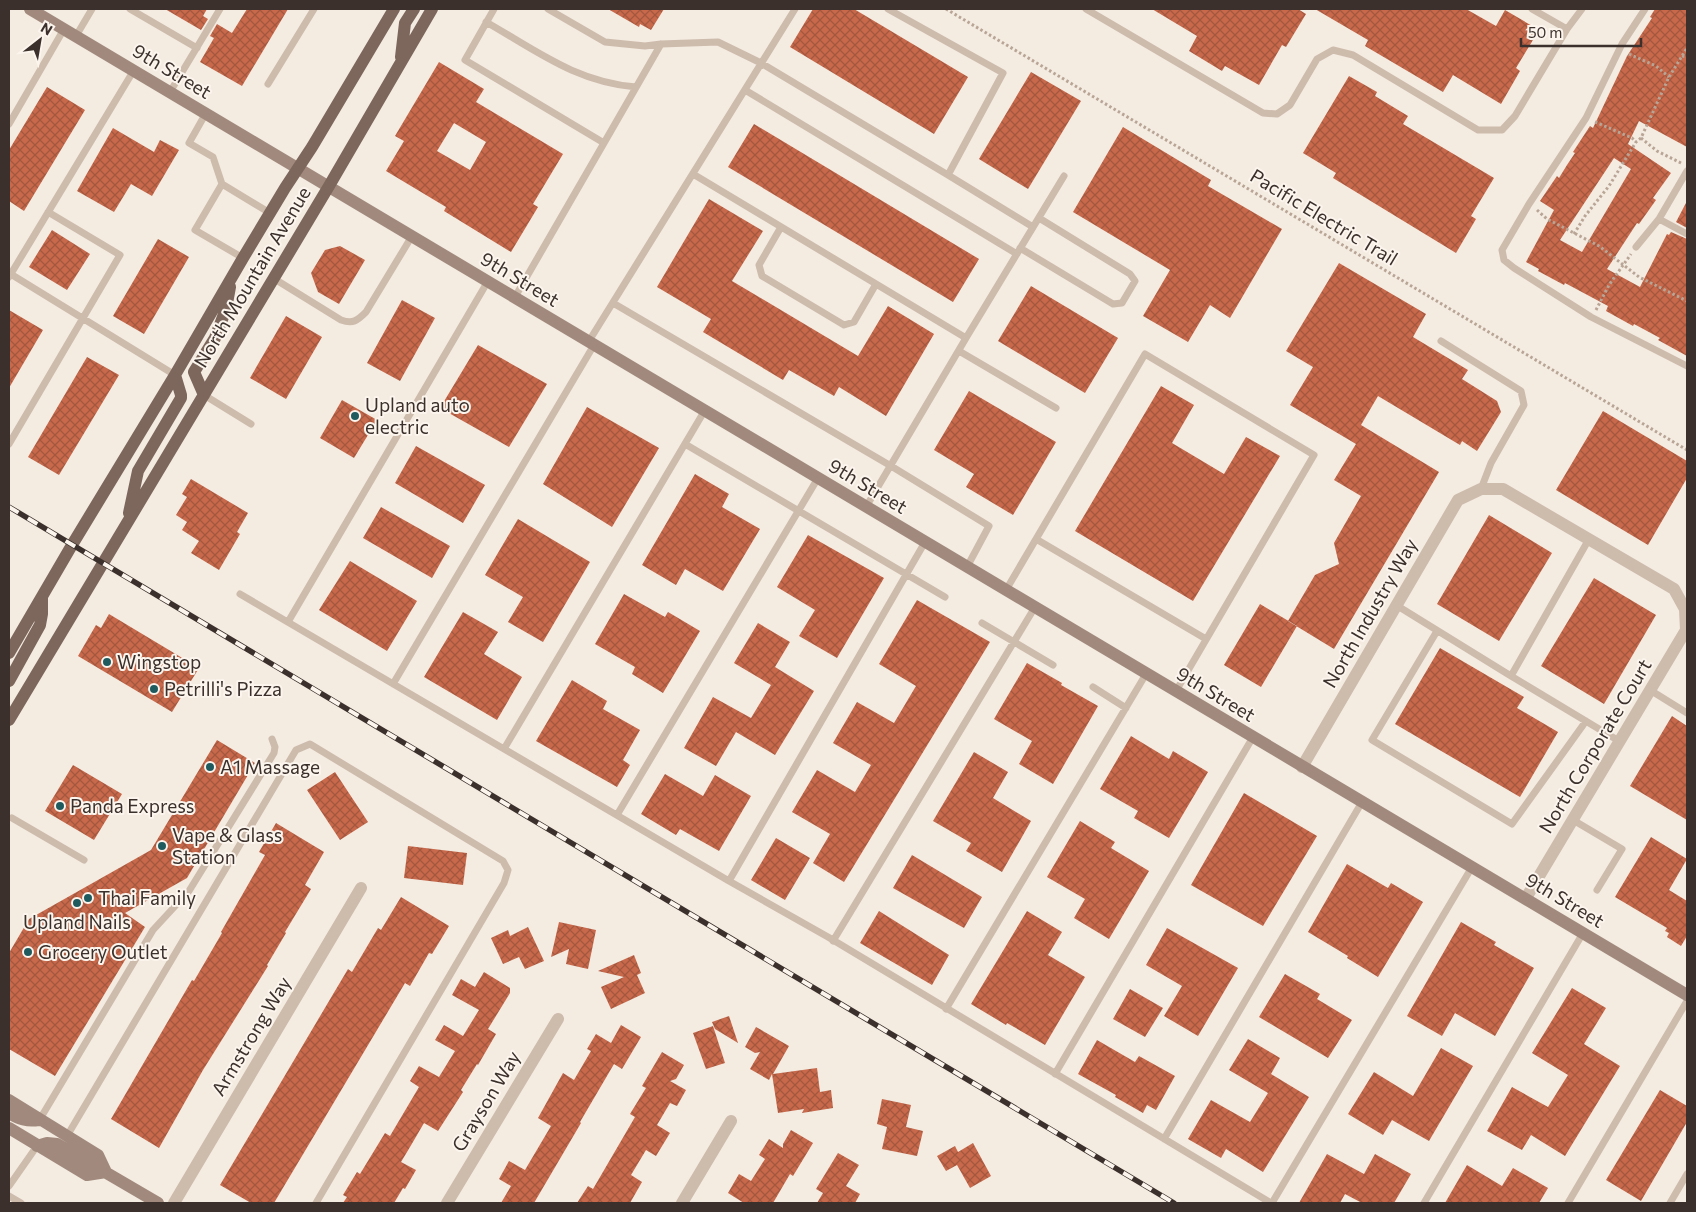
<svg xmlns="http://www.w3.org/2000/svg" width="1696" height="1212" viewBox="0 0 1696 1212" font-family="Commissioner,sans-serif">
<defs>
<pattern id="building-cross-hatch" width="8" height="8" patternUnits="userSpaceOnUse" patternTransform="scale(1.25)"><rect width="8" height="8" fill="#c8694b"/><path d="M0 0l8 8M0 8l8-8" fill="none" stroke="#a4573f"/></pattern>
</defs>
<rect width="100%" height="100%" fill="#f4ebe1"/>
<path fill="url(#building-cross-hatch)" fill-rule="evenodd" d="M165 9H207L203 16 208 19 201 30Z
M247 9H288L242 86 200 62 214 38 210 36 217 24 232 33Z
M608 9H664L651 30 640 24 639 27Z
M813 9H854L968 77 934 134 790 47Z
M1152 9H1298L1306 14 1286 47 1282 45 1259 85 1225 66 1222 71 1189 51 1197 36Z
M1315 9H1466L1496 26 1505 10 1539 30 1516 68 1520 71 1501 104 1453 75 1443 92 1365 46 1368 40Z
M1655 9H1687V147L1639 121 1628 144 1671 173 1653 198 1656 200 1639 224 1637 223 1607 269 1640 287 1667 234 1669 235 1671 232 1687 239V356L1658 340 1660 338 1634 324 1633 326 1606 311 1608 306 1565 283 1564 285 1538 271 1539 269 1526 262 1554 210 1540 201 1557 176 1559 178 1567 165 1575 153 1573 152 1590 126 1593 128 1627 56 1652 18 1650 17ZM1614 158 1631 169 1582 252 1560 240Z
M439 62 484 89 476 102 563 154 533 204 538 207 511 252 444 211 446 207 386 171 404 141 395 136ZM454 123 486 142 470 170 437 151Z
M1031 72 1081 101 1028 189 979 159Z
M1349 76 1377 92 1375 96 1408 116 1403 124 1494 178 1471 216 1476 219 1456 253 1333 178 1336 173 1303 153Z
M47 87 85 110 24 211 9 201V150Z
M754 124 979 259 953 302 728 167Z
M1123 127 1211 180 1208 186 1282 229 1230 318 1210 305 1188 342 1143 316 1170 270 1073 212Z
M113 128 154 152 160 140 179 150 152 196 131 184 114 212 77 191Z
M709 199 763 231 732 281 858 356 888 306 934 334 886 416 839 387 834 396 789 370 783 380 703 332 711 319 657 287Z
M1687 201V228L1676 222Z
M52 230 90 254 67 290 29 267Z
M158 239 189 257 144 334 113 316Z
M340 246 365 260 339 304 318 292 311 273 325 250Z
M1339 263 1426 314 1413 337 1468 370 1462 379 1497 401 1501 412 1477 451 1462 441 1460 445 1378 396 1361 425 1439 472 1334 649 1288 621 1315 575 1339 564 1334 543 1361 496 1334 480 1356 444 1290 405 1313 367 1286 351Z
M1031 286 1118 338 1085 393 998 341Z
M402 300 435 318 400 381 367 363Z
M9 310 43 330 9 388Z
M286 316 322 337 286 399 250 378Z
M478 345 547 384 509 447 440 408Z
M87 357 119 375 59 475 28 457Z
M1161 386 1194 405 1172 443 1224 474 1246 437 1280 456 1193 601 1075 531Z
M969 391 1056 442 1013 515 966 487 974 474 934 450Z
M342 400 377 420 354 458 320 438Z
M587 407 659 448 612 527 543 484Z
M1603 411 1687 461V478L1648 545 1556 490Z
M416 446 485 485 463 523 395 483Z
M695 474 729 494 722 507 760 529 723 591 685 569 676 585 642 565Z
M191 479 248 513 237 532 240 534 219 570 191 553 199 541 182 530 187 522 176 515 187 497 182 494Z
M381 507 450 546 432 578 363 538Z
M1489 515 1552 553 1499 641 1437 604Z
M518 519 590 562 543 642 508 622 523 597 485 575Z
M808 535 884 578 837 658 799 636 815 610 777 587Z
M350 561 417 601 387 651 319 610Z
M1594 578 1656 615 1604 704 1541 666Z
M624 594 665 617 668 612 700 631 663 693 632 674 635 667 595 644Z
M917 600 990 642 844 882 813 863 830 834 792 812 817 770 855 792 871 765 833 743 857 702 894 723 916 686 879 664Z
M1260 604 1297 626 1261 687 1224 665Z
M463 612 498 632 484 654 522 677 497 720 424 677Z
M109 614 199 668 172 712 78 656 96 625 101 628Z
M758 623 790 642 775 667 814 691 775 755 736 732 716 766 684 748 713 697 751 718 771 685 734 663Z
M1440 648 1524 697 1517 708 1558 732 1520 797 1395 724Z
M1027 663 1062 683 1061 685 1098 706 1053 784 1019 764 1032 741 994 719Z
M572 680 607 701 603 709 640 730 623 760 630 765 617 787 536 741Z
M1672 716 1687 726V820L1630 786Z
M1131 736 1169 759 1173 751 1208 772 1169 838 1134 818 1138 811 1100 789Z
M217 740 255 763 187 878 125 913 145 927 55 1076 9 1049V953L29 919 151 850Z
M974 752 1008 772 993 798 1031 821 1002 872 966 851 971 843 933 821Z
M73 765 122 794 94 840 45 811Z
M335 772 368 822 340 840 307 790Z
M665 774 703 796 715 775 751 796 719 851 680 829 676 835 641 814Z
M1244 793 1317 836 1263 926 1191 885Z
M1080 821 1115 842 1111 848 1149 871 1109 939 1074 918 1085 899 1047 877Z
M276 823 324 852 305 885 311 889 285 932 286 933 267 965 268 966 203 1070 159 1148 111 1119 192 980 194 981 222 933 221 932 265 855 259 852Z
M1651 837 1687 859 1669 890 1687 901V936L1681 946 1667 937 1669 933 1665 931 1667 928 1615 897Z
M776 838 810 858 785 900 751 880Z
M408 846 467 853 463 885 404 878Z
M912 855 982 897 964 928 893 888Z
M1347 864 1388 888 1391 883 1423 902 1378 977 1347 958 1348 956 1308 932Z
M401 897 449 926 432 954 429 953 410 986 405 983 274 1203H251L220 1185 348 969 352 972 378 928 381 930Z
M879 911 949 955 932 985 860 943Z
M1027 911 1062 932 1048 955 1085 977 1045 1045 1007 1023 1006 1025 971 1004Z
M559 922 596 930 588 969 566 964 569 949 551 957Z
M1461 922 1496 942 1494 945 1534 968 1495 1036 1455 1013 1442 1036 1407 1016Z
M528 927 544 961 525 969 519 957 503 964 491 938 508 930 510 936Z
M1167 928 1238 968 1198 1036 1164 1016 1182 986 1146 965Z
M634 955 641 973 637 975 645 993 611 1009 601 987 624 977 598 971Z
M484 972 510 988V993L488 1029 496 1034 478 1065 477 1064 461 1090 463 1092 438 1131 424 1123 410 1147 401 1162 416 1170 405 1189 403 1188 394 1203H343L347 1197 343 1195 357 1172 360 1174 385 1133 390 1136 419 1087 410 1081 419 1066 439 1077 455 1051 435 1040 444 1025 463 1036 479 1010 452 995 461 979 475 987Z
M1285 974 1320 994 1317 999 1352 1020 1328 1058 1259 1017Z
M1572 988 1606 1008 1584 1044 1620 1066 1565 1156 1531 1135 1522 1150 1487 1131 1512 1087 1548 1107 1568 1075 1532 1053Z
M1130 989 1163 1008 1145 1037 1113 1019Z
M729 1016 738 1043 715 1029 712 1022Z
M621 1025 641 1037 622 1069 614 1064 580 1122 581 1123 534 1203H501L511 1186 499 1179 509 1161 525 1170 551 1126 538 1118 563 1073 574 1080 591 1051 587 1049 596 1034 611 1043Z
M713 1026 725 1063 706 1069 693 1033Z
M756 1027 789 1046 773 1074 817 1068 820 1092 831 1090 833 1108 802 1113 804 1109 778 1113 772 1074 769 1080 750 1069 760 1052 755 1053 745 1047Z
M1248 1039 1280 1058 1271 1074 1309 1097 1263 1172 1226 1149 1221 1158 1188 1139 1211 1100 1250 1122 1268 1093 1229 1070Z
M1097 1040 1135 1062 1139 1056 1175 1076 1156 1110 1147 1105 1143 1113 1115 1097 1116 1095 1078 1074Z
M1441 1048 1473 1066 1429 1141 1392 1120 1383 1135 1348 1114 1374 1072 1413 1096Z
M662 1052 684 1065 676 1079 670 1081 686 1090 677 1106 670 1103 657 1125 670 1133 656 1156 646 1150 631 1175 642 1182 630 1203H577L588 1186 593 1189 635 1117 630 1114 646 1088 642 1086Z
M1660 1090 1687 1106V1122L1641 1201 1606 1180Z
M882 1099 911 1105 906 1127 923 1131 917 1156 882 1149 887 1127 877 1124Z
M791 1130 813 1143 793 1176 790 1174 773 1203H744L728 1193 739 1174 751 1181 765 1159 759 1155 769 1139 783 1148V1144Z
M973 1143 991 1176 970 1188 957 1165 946 1171 937 1156 955 1146 958 1152Z
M838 1153 859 1165 846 1186 860 1194 855 1203H817L823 1193 816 1189Z
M1327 1154 1364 1174 1375 1154 1411 1174 1394 1203H1362L1345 1194 1340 1203H1299Z
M1467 1165 1502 1186 1513 1168 1548 1188 1539 1203H1445Z"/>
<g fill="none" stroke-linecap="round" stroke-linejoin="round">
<path stroke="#b9a596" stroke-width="3" stroke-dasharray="2.5 2.5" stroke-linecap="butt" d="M946 9 1687 450
M1629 54 1656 66 1669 77
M1682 56 1687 57
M1595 122 1632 138 1636 142
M1641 138 1657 151 1681 163
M1537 210 1547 219 1599 246 1639 277 1687 301
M1574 234 1585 216 1609 186 1636 142 1641 138 1669 77 1687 48
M1596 310 1609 285 1631 254"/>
<path stroke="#cdbbac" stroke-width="7" d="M130 9 197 48
M494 9 465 60 604 143 515 297
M548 9 605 42 645 46 661 44 718 42 761 63 948 175
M888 9 1003 73 948 175 1033 227
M1086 9 1263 113 1277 114 1290 105 1317 59 1333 50 1353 55 1478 130H1502L1515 116 1567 29 1582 9
M1532 9 1567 29
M1645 9 1622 44 1586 118 1529 204 1502 250 1504 260 1514 268 1591 317 1687 366
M486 22C537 51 576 82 636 87
M76 36 92 9
M268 84 314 9
M745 90 1017 254
M170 92 220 9
M206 113 189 143 213 157 222 184
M9 124 64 29
M604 143 661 44
M693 174 966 338 866 507
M1659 219 1687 234
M781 227 759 265 762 276 844 325 854 322 876 284
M1636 247 1659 219 1687 171
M1020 248 1113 304 1122 303 1135 281 1130 274 1039 218
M243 258 195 230 222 184 270 213
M9 273 175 375
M9 277 134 70
M273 278 341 320C353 324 357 321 366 312L412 236
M613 303 891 466 989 526 967 567
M966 338 1064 176
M589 341 795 9
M1441 341 1521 391 1524 405 1491 463 1481 489
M959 351 1056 408
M204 395 251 424
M9 444 120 255 48 212
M685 444 945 597
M1036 539 1206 639
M1006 590 1145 354 1314 455 1176 691
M240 594 729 881 925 542
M1396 605 1511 676 1589 539
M288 622 488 281
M982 623 1053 665
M1437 631 1372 740 1512 824 1586 721
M1511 676 1619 741
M393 684 594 345
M1093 687 1126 708
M1650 690 1687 713
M504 749 705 410
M617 815 818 478
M12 818 84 860
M1573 820 1622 849 1597 890
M729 881 828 937 1271 1203
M833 941 1035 607
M946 1009 1146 674
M1055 1074 1253 737
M40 1119 153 930 189 891 274 753 275 747 272 739
M67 1136 296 750 310 744 503 861 508 870 504 883 316 1203
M1164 1139 1362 802
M9 1186 37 1146
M9 1196 21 1203
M1272 1203 1472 867
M1424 1203 1583 933
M1568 1203 1687 1001
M1670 1203 1687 1174"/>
<path stroke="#cdbbac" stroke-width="12" d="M1302 767 1458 500 1481 489H1503L1674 589 1685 609 1686 630 1526 898
M174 1203 361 888
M447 1203 558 1019
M682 1203 731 1121"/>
<path stroke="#a18a7d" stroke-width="12" d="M30 9 1687 995
M9 1100 98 1155 106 1172
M9 1113C19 1119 27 1122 39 1120
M9 1128 87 1175 106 1172
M37 1146 47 1143 57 1144 158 1203"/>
<path stroke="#7d675c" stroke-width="12" d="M401 57 405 23 414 9
M204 395 194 372 215 338 226 309 230 287
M129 513 138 471 181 398V395L175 375
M9 653 72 545 175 375 243 258 285 188 312 147 394 9
M9 681 40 625 42 614V597
M9 720 329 186 432 9"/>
<g stroke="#3b302b" stroke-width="5.5">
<path id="rail" d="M9 507 1174 1203"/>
</g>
<use href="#rail" stroke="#fbf5ee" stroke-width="4" stroke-dasharray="11" stroke-linecap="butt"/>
</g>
<g fill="#1f5a5e" stroke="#fbf5ee" stroke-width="2">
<circle cx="355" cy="416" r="5"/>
<circle cx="107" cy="662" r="5"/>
<circle cx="154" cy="689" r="5"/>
<circle cx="210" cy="767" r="5"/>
<circle cx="60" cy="806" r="5"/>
<circle cx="162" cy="846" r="5"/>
<circle cx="88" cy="898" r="5"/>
<circle cx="77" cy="903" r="5"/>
<circle cx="28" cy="952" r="5"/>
</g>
<g text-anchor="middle" stroke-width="4" stroke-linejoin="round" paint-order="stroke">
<g font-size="19" fill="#3b302b" stroke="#fbf5ee">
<text transform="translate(172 71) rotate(31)" y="7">9th Street</text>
<text transform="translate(1324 217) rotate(31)" y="7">Pacific Electric Trail</text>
<text transform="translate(252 277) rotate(-59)" y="7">North Mountain Avenue</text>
<text transform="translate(520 279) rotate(31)" y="7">9th Street</text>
<text transform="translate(868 486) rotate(31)" y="7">9th Street</text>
<text transform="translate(1370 613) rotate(-60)" y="7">North Industry Way</text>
<text transform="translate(1216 694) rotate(31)" y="7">9th Street</text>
<text transform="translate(1595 746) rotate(-59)" y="7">North Corporate Court</text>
<text transform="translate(1565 900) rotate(31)" y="7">9th Street</text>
<text transform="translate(251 1036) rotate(-59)" y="7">Armstrong Way</text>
<text transform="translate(486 1101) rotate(-59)" y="7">Grayson Way</text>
</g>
<g font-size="19" fill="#3b302b" stroke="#fbf5ee" text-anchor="start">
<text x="365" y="412">Upland auto<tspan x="365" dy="22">electric</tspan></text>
<text x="117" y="669">Wingstop</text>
<text x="164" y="696">Petrilli's Pizza</text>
<text x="220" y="774">A1 Massage</text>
<text x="70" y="813">Panda Express</text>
<text x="172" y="842">Vape &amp; Glass<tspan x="172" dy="22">Station</tspan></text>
<text x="98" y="905">Thai Family</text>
<text x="77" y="929" text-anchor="middle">Upland Nails</text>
<text x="38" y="959">Grocery Outlet</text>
</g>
</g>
<rect width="1696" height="1212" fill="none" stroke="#3b302b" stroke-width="20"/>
<g transform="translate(40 40) rotate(31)" stroke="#fbf5ee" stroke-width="4" paint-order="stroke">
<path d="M0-4L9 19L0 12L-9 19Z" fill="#3b302b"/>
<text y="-8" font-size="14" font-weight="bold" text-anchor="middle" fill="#3b302b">N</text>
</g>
<path d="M1521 38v8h120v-8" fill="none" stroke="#3b302b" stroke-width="2.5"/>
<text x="1528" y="38" font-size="15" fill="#3b302b" stroke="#fbf5ee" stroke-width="4" paint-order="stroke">50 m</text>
</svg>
